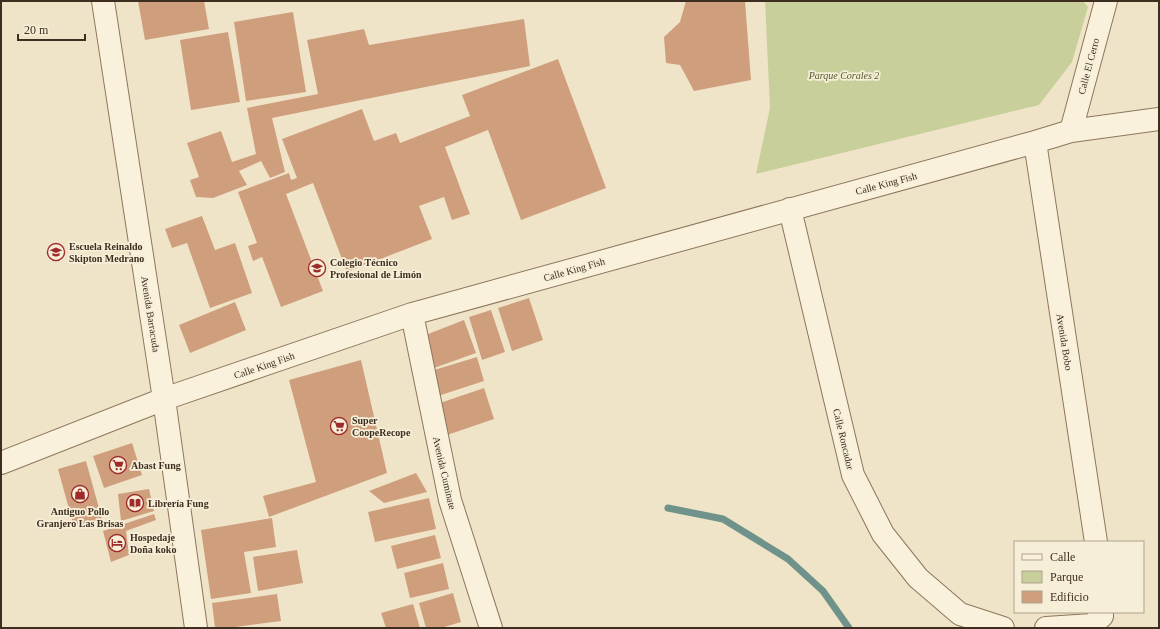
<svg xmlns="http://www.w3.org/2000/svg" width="1160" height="629" viewBox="0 0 1160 629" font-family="Georgia,serif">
<rect width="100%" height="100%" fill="#f0e4c8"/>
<path fill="#c9cf9b" d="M765 1H1083L1088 7 1072 62 1039 105 756 174 770 108Z"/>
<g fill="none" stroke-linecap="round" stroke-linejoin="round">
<path stroke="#6f938a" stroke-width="7" d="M668 508 723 519 788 559 823 591 849 628"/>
</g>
<path fill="#cf9f7d" d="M138 1H204L209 29 145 40Z
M686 1H745L751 80 694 91 680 65 666 63 664 37 680 22Z
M293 12 306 92 246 101 234 22Z
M524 19 530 66 272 118 285 172 270 178 261 161 239 171 247 185 213 198 196 197 190 180 199 177 187 143 221 131 232 162 256 154 247 108 318 94 307 40 364 29 369 45Z
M228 32 240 102 191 110 180 40Z
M558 59 606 188 521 220 488 130 445 147 470 214 452 220 444 197 419 206 432 239 347 272 313 183 286 194 323 291 281 307 262 257 253 261 248 246 257 243 238 192 289 173 291 180 297 178 282 139 362 109 374 141 396 133 400 143 470 116 462 95Z
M202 216 215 250 235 243 252 293 210 308 187 243 172 248 165 229Z
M529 298 543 340 512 351 498 308Z
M235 302 246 330 190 353 179 325Z
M491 310 505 352 482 360 469 317Z
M464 320 476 353 434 368 423 336Z
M477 357 484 381 438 396 431 371Z
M361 360 387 473 269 517 263 496 316 482 289 380Z
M484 388 494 419 447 435 437 404Z
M132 443 142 475 104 488 93 456Z
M86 461 102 519 74 527 58 469Z
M416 473 427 492 384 503 369 491Z
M149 489 154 511 121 521 118 494Z
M429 498 436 529 375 542 368 512Z
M154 514 156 520 126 531 129 555 111 562 103 531Z
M272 518 276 547 244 552 251 593 211 599 201 530Z
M435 535 441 558 397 569 391 546Z
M297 550 303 583 258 591 253 557Z
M443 563 449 589 410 598 404 573Z
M453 593 461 622 441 628H426L419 603Z
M277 594 281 621 228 628H215L212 603Z
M413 604 420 628H386L381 613Z"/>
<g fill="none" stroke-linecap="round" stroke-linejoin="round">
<g stroke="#8d765c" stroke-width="24">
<path id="minor" d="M103 1 164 399 196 628
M1071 131 1106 1
M1035 142 1096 542
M790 209 853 475 883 534 918 578 960 614 1003 628
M412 314 450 500 491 628
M1 463 164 399 412 314 1035 142 1071 131 1159 119
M1046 628 1092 625 1102 616V612"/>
</g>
<use href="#minor" stroke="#faf1dc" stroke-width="22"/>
</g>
<defs>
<g id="school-ring" transform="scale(0.9)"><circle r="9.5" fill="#f7eed8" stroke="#9e2a2b" stroke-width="1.5"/><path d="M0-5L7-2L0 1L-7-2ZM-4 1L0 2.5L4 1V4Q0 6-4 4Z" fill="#9e2a2b"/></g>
<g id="supermarket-ring" transform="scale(0.9)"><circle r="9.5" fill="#f7eed8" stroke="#9e2a2b" stroke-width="1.5"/><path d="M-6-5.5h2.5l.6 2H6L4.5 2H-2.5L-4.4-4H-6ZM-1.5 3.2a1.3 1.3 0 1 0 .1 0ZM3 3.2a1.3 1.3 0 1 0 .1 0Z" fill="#9e2a2b"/></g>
<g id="shop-ring" transform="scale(0.9)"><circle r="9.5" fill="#f7eed8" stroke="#9e2a2b" stroke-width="1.5"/><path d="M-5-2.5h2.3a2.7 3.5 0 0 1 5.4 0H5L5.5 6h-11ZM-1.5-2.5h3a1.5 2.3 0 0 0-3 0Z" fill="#9e2a2b"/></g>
<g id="library-ring" transform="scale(0.9)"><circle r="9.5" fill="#f7eed8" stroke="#9e2a2b" stroke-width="1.5"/><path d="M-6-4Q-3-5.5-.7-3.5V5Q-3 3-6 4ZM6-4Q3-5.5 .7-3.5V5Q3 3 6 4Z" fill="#9e2a2b"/></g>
<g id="hotel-ring" transform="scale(0.9)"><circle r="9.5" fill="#f7eed8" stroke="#9e2a2b" stroke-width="1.5"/><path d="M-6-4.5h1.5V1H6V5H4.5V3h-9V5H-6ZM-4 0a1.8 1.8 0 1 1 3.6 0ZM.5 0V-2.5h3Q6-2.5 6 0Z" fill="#9e2a2b"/></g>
</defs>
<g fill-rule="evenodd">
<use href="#school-ring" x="56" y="252"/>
<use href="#school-ring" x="317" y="268"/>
<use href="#supermarket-ring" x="339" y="426"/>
<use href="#supermarket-ring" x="118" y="465"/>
<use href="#shop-ring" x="80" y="494"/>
<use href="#library-ring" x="135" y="503"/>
<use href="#hotel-ring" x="117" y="543"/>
</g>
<g text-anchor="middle" stroke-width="3.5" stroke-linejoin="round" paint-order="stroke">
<g font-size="10" fill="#3d2e20" stroke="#f7eed8">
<text transform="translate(1088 66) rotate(-75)" y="4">Calle El Cerro</text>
<text transform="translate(886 183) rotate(-15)" y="4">Calle King Fish</text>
<text transform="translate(574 269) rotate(-16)" y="4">Calle King Fish</text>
<text transform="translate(151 314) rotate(81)" y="4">Avenida Barracuda</text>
<text transform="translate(1065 342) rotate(81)" y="4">Avenida Bobo</text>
<text transform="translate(264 365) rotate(-19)" y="4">Calle King Fish</text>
<text transform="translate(844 439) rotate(77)" y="4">Calle Roncador</text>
<text transform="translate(445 473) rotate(77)" y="4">Avenida Cuminate</text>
</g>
<g font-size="10" font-style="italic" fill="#4d5a26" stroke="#f7eed8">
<text x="844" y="79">Parque Corales 2</text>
</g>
<g font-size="10" font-weight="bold" fill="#3d2e20" stroke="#f7eed8" text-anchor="start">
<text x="69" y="250">Escuela Reinaldo<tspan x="69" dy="12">Skipton Medrano</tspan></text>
<text x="330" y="266">Colegio Técnico<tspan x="330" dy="12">Profesional de Limón</tspan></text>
<text x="352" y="424">Super<tspan x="352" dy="12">CoopeRecope</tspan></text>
<text x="131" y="469">Abast Fung</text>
<text x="148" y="507">Librería Fung</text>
<text x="80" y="515" text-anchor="middle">Antiguo Pollo<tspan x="80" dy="12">Granjero Las Brisas</tspan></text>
<text x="130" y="541">Hospedaje<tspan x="130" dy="12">Doña koko</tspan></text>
</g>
</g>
<rect width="1160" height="629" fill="none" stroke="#3d2e20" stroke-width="4"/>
<rect x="1014" y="541" width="130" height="72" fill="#f7eed8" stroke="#ada18e"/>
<rect x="1022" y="554" width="20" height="6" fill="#faf1dc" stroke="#ada18e"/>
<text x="1050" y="561" font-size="12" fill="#3d2e20">Calle</text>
<rect x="1022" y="571" width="20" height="12" fill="#c9cf9b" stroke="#ada18e"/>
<text x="1050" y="581" font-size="12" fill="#3d2e20">Parque</text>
<rect x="1022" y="591" width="20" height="12" fill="#cf9f7d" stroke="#ada18e"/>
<text x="1050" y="601" font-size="12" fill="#3d2e20">Edificio</text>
<path d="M18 34v6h67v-6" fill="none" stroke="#3d2e20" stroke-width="2"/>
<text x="24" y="34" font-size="12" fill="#3d2e20" stroke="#f7eed8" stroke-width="3" paint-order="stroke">20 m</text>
</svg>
